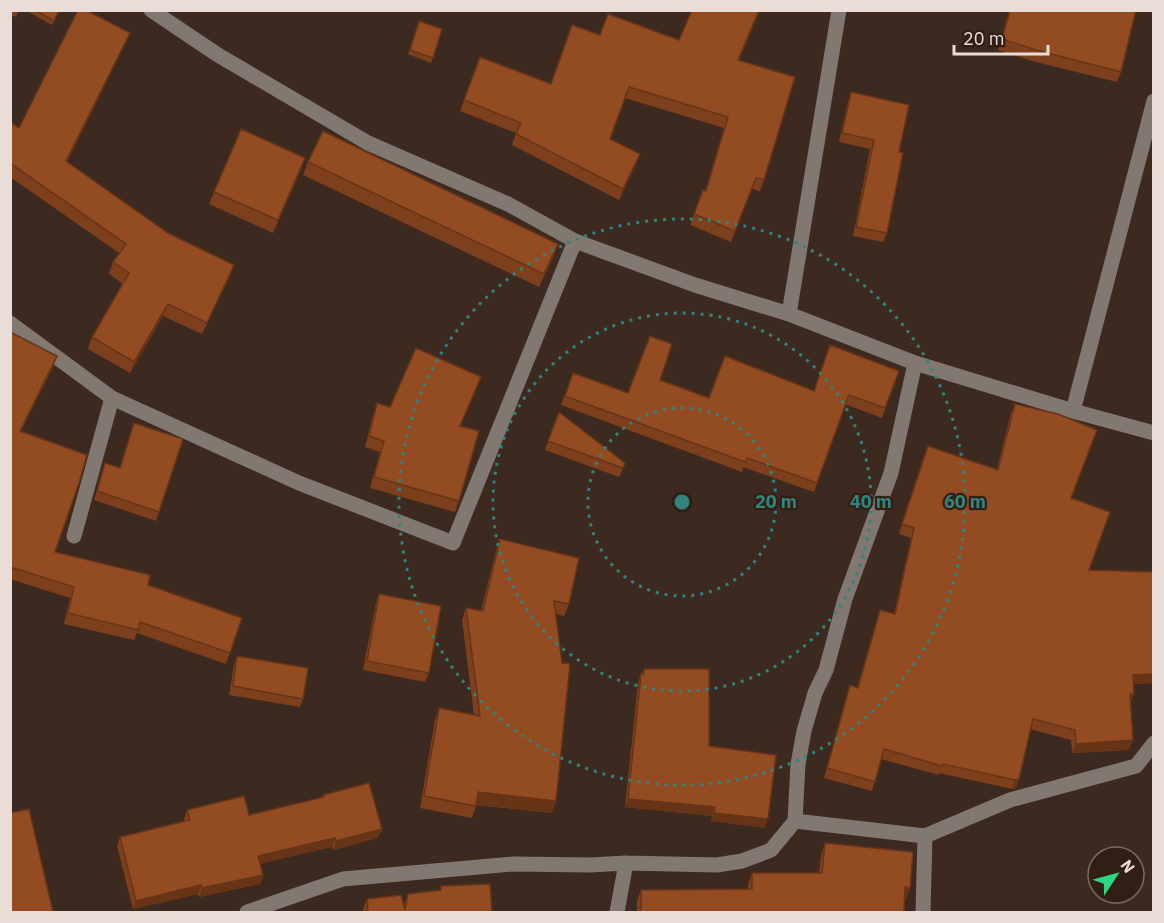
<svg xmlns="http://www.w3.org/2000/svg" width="1164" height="923" viewBox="0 0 1164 923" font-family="'IBM Plex Sans',sans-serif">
<rect width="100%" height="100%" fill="#3c291f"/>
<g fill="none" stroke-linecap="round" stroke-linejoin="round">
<path stroke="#817871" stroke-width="15" d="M151 10 218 55 368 143 508 204 575 241 695 285 789 314 915 363 1073 411 1154 433
M789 314 839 10
M10 323 112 398 74 536
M112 398 299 483 453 543 575 241
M1073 411 1154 101
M795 821 925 836 1010 800 1136 766 1154 743
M247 912 343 879 513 864 590 865 626 863 717 865 742 861 771 850 795 821 798 764 804 731 815 693 826 670 845 599 891 473 915 363
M617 912 626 863
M923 912 925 836"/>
</g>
<path fill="#7e401c" d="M10 10H19L16 17 10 14Z
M25 10H60L52 25Z
M692 10H760L739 60 764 180 760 191 752 189 731 242 690 225 703 190 705 191 724 128 625 98 610 139 636 165 619 200 512 145 516 133 460 111 480 57 551 84 600 35 679 40Z
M1009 10H1136L1121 72 1117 82 1032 61 998 50Z
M419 21 442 29 431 63 408 54Z
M130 33 125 44 67 162 168 233 234 265 230 276 202 334 163 316 130 373 88 349 92 337 123 284 109 274 113 262 119 253 10 177V122L19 128Z
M851 92 899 152 887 233 883 242 853 236 870 149 839 142 848 101Z
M308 162 554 256 539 287 303 175Z
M301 170 273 233 209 204 214 192Z
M10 332 57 356 53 367 21 431 55 552 242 618 226 664 137 633 134 640 64 624 70 598 10 579Z
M899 371 882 418 845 404 814 492 743 467 742 472 561 405 573 373 628 393 660 380 709 398 814 391Z
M481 377 460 426 459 501 455 512 370 488 380 452 365 447 373 415 377 403 390 407Z
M1015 404 1071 498 1089 570 1154 683 1133 684 1130 703 1129 750 1072 753 1071 740 1030 729 1019 779 1016 788 1012 789 939 773V775L881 759 872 791 824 778 847 695 850 685 857 688 880 610 894 614 911 538 899 534 928 446 997 469 1011 413Z
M559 412 625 463 619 477 545 450Z
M183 439 156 521 94 500 105 463 119 468Z
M500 539 569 604 564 616 556 614 552 813 476 805 472 818 420 808 435 720 439 708 474 715 462 620 466 608 481 611 496 551Z
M379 594 429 673 425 682 363 670 376 603Z
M237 656 303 699 300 707 229 695 234 664Z
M644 669 709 746 765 828 711 821 712 816 625 807 638 683 641 674H642Z
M323 795 378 838 333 850 332 847 260 863 263 875 260 884 199 897 198 894 133 909 117 846 120 837 184 821V819L187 810 249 815 322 797Z
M825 843 910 888 906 899H905L904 912H637V901L641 890 748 889V884L752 873H819L821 855Z
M441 886 492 912H363V909L367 899 404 905 408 894 440 890Z"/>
<path fill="#673417" d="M130 33 125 44 61 173 66 161Z
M640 154 636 165 619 200 623 189Z
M305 158 301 170 273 233 278 220Z
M558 244 554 256 539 287 544 274Z
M234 265 230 276 202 334 207 323Z
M168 304 163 316 130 373 134 362Z
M57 356 53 367 16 441 20 431Z
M1154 674V683L1130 684 1133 675Z
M1130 694H1134L1131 703Z
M1133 740 1129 750 1072 753 1076 744Z
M1019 779 1016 788 1012 789 1015 780Z
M478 792 556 801 552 813 474 804Z
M628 799 715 807 712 816 625 807Z
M714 813 768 819 765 828 711 821Z
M382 829 378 838 333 850 336 841Z
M335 838 332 847 255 865 258 856Z
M263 875 260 884 199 897 202 888Z
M201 885 198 894 133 909 136 901Z
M905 887 910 888 906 899H901Z"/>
<path fill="#934b21" stroke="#673417" stroke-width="1.5" d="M35 10H59L54 21Z
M78 10H86L130 33 66 161 168 233 234 265 207 323 168 304 134 362 92 337 129 273 113 262 126 244 10 163V122L19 128Z
M692 10H759L738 60 795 77 764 180 756 178 735 231 694 214 703 190 706 191 728 117 629 87 610 139 640 154 623 189 516 134 521 123 464 100 480 57 551 84 572 25 600 35 608 14 679 40Z
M1010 10H1136L1121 72 1036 50 1002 39Z
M419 21 442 29 433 58 410 50Z
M851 92 909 105 899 152 903 153 887 233 856 227 874 140 842 133Z
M241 129 305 158 278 220 214 192Z
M323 131 558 244 544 274 308 162Z
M10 332 57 356 20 431 87 455 79 483 55 552 150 575 148 585 242 618 230 653 140 622 138 630 68 613 74 587 10 567Z
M650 336 672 344 660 380 709 398 725 356 814 391 830 345 899 371 885 408 849 395 817 483 747 458 745 462 565 396 573 373 628 393Z
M416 348 481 377 460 426 479 431 459 501 374 477 384 441 369 436 377 403 390 407Z
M1015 404 1058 414 1097 430 1071 498 1110 512 1089 570 1154 572V674L1133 675 1134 694H1130L1133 740 1076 744 1075 730 1033 719 1019 779 1015 780 943 764 942 766 884 749 875 782 827 768 850 685 858 688 880 610 895 614 914 528 902 524 928 446 998 470Z
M559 412 625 463 623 468 548 441Z
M134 423 183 439 159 512 97 491 105 463 120 468Z
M500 539 579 558 569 604 554 601 562 663 570 664 556 801 478 792 476 806 424 796 439 708 480 716 466 608 483 611Z
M379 594 441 606 429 673 367 661Z
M237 656 308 668 303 699 233 686Z
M644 669H709V746L776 755 768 819 714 813 715 807 628 799 641 674H644Z
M369 783 382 829 336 841 335 838 258 856 263 875 202 888 201 885 136 901 120 837 190 820 187 810 244 796 249 815 324 797 323 795Z
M29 809 53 912H10V813Z
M825 843 913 852 910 888 905 887 904 912H641V890L752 889V873H822Z
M490 884 492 912H368L367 899 401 895 405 910 408 894 441 890V886Z"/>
<g fill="none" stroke="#30857e" stroke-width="3" stroke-dasharray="3 6">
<circle cx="682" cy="502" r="94"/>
<circle cx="682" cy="502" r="189"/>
<circle cx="682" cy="502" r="283"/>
</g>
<circle cx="682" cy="502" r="9" fill="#30857e" stroke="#311f16" stroke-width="3"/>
<g font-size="18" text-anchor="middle" font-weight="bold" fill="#30857e" stroke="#311f16" stroke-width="4.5" stroke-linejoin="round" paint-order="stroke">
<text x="776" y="508">20 m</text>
<text x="871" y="508">40 m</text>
<text x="965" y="508">60 m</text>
</g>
<rect width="1164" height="923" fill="none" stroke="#eaddd7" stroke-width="24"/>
<g transform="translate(1116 875) rotate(54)"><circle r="28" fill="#311f16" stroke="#7b6b63" stroke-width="1.5"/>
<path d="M0-4.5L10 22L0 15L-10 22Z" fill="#2cd884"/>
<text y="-9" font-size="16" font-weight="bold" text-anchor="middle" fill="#eaddd7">N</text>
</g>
<path d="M954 45v9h94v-9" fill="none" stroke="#eaddd7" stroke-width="3"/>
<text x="963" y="45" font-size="18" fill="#eaddd7" stroke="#311f16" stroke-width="4.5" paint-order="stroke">20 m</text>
</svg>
